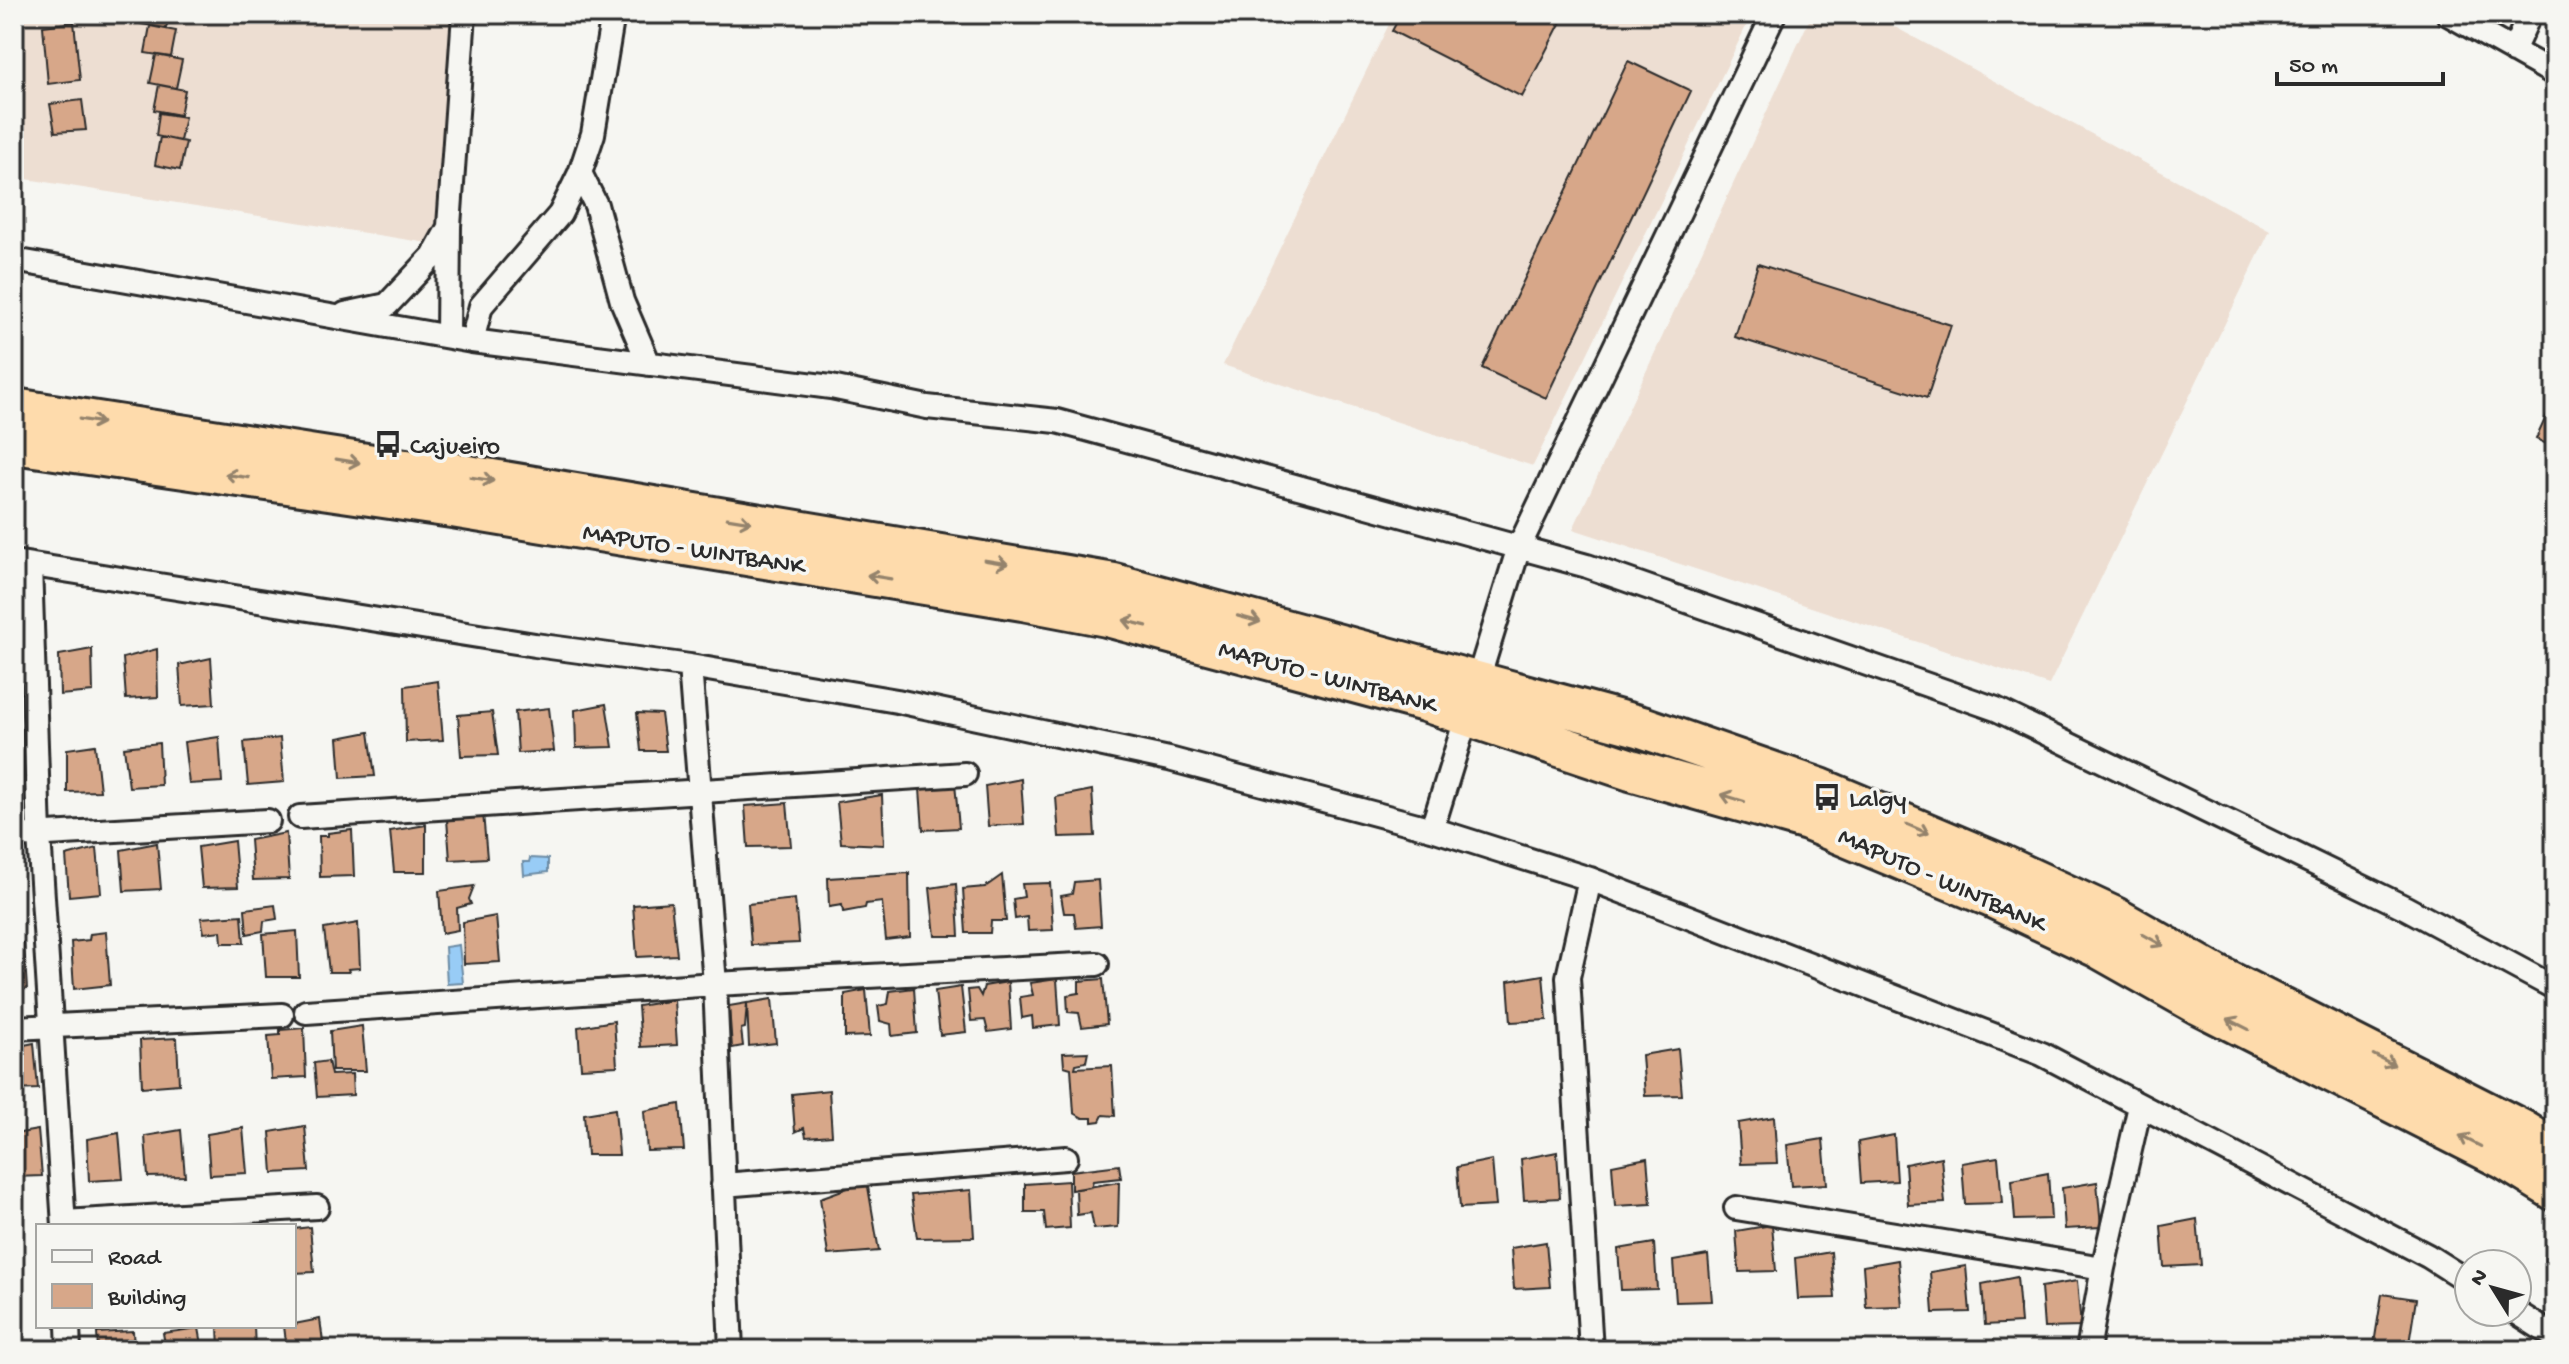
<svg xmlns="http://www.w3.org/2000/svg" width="2569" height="1364" viewBox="0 0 2569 1364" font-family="'Gochi Hand',sans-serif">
<rect width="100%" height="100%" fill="#f6f6f2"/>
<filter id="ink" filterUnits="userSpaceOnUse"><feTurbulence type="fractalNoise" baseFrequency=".0125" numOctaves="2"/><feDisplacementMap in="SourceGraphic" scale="16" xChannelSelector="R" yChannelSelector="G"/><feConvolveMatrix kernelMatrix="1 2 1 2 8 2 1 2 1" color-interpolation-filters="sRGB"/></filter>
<g filter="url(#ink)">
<path fill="#edded2" d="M14 14H451L434 244 14 177Z
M1394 14H1752L1533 466 1223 365Z
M1812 14H1871L2270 231 2049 685 1573 529Z"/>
<path fill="#98ccf6" stroke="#6c8ca5" stroke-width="2" d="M530 858 548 859V872L524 875 523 862H529Z
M459 945 463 983 447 984 445 947Z"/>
<path fill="#d7a789" stroke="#2b2b2b" stroke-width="2" d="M143 14H170L166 28 141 24Z
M1401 14H1565L1522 97 1392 31Z
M74 22 80 80 48 84 43 26Z
M150 26 176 31 171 57 145 53Z
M156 55 182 60 176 88 150 83Z
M1628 61 1691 91 1546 398 1482 368Z
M159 85 185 90 180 115 154 110Z
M82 100 86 130 55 132 50 104Z
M159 113 185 117 180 141 156 136Z
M160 137 186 142 180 170 155 165Z
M1758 264 1951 325 1927 398 1735 337Z
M2555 397V448L2536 439Z
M92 649 93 692 60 695 59 655Z
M157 649 158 697 126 699 123 658Z
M211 658 214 704 182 706 179 665Z
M438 681 443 740 406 742 405 686Z
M606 704 613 747 576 748 575 710Z
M549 708 554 751 518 753 515 712Z
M492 712 498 755 461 756 458 715Z
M637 713 661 714 666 751H641Z
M369 732 375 776 341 778 338 738Z
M219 737 222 782 189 784 184 742Z
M280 738 284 782 248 785 244 742Z
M159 743 161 785 129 787 124 747Z
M95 745 100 791 67 792V749Z
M1021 779 1024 824 988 826 985 786Z
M955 783 959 828 923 830 920 789Z
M1092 790 1095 836 1059 837 1056 797Z
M882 795 884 845 841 843 837 802Z
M787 803 791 846 748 847 745 806Z
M483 813 487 858 450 860 447 819Z
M426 825V872H394L390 831Z
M352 830 354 876 320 877 319 836H328V833Z
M286 833 289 879 253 880 250 840Z
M234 841 238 887 202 888 198 847Z
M157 843 161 889 124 891 121 850Z
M97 848 101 893 69 896 66 856Z
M909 873 910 937 886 940 882 902 866 904 865 908 843 912 842 905 829 907 828 878Z
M1002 875 1006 921H991L990 933H966L963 889 985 887Z
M1098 880 1101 926 1076 928 1074 913H1064L1061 896 1072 894 1074 882Z
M1050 883 1053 930 1028 931 1027 917 1015 919 1013 899 1024 897 1022 884Z
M956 884 959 936H935L930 888Z
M474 886 469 899 471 904 457 908 458 930 442 933 439 891Z
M795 899 799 943 751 945 748 904Z
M671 902 677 955 637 957 633 905Z
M275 905 277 919 264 921 263 931 247 934 245 909Z
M242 915 244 943H222L221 931 204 933 201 918Z
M496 916 500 962 464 964 463 922Z
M358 923 360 968 348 969 349 972H329L324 929Z
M297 931 299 977H266L263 934Z
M106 932 110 985 74 989 71 942 89 940 90 934Z
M24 943 27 989 14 990V945Z
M1543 975 1547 1020 1511 1022 1508 981Z
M1057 979 1060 1025 1033 1028 1032 1016 1022 1018 1020 997 1033 995 1030 983Z
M1103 979 1107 1024 1082 1027 1079 1013 1068 1012 1067 995 1079 993V981Z
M1008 982 1011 1029 988 1032 985 1020 971 1021 968 990 977 989 981 996 984 986Z
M961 987 966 1032 940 1035 935 991Z
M914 988 917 1033 892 1036 891 1024 880 1021 878 1006 888 1004 890 991Z
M866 990 870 1036 845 1037V994Z
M772 999 776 1043 749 1046 747 1003Z
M674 1000 677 1045 641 1047 638 1006Z
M747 1003 745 1028 741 1029 743 1046 732 1048 729 1006Z
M614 1021 617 1066 581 1068 578 1027Z
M362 1026 366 1071H332L330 1031Z
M304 1028 306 1077 271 1079 268 1036 280 1035V1030Z
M177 1038 179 1084 142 1087 140 1040Z
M34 1043 38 1089 14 1090V1047Z
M1678 1049 1682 1095 1645 1096 1642 1055Z
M1088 1052 1086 1062 1076 1064 1075 1068 1112 1066 1115 1116 1103 1115 1100 1121 1092 1122V1118H1083L1074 1113 1071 1068 1064 1066 1063 1053Z
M328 1061 331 1075 352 1074 353 1095 317 1097 314 1063Z
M829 1090 832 1135 806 1137 804 1128 795 1132 792 1094Z
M680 1104 684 1150 647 1151 644 1111Z
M615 1109 619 1155H587L584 1114Z
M1774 1117 1777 1163 1741 1164 1738 1123Z
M305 1126 309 1171 273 1173 270 1132Z
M243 1128 247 1173 210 1175 207 1134Z
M38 1130 42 1176 14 1177V1134Z
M181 1130 185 1176 148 1177 145 1136Z
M119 1133 123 1179 89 1181 87 1139Z
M1894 1135 1897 1181 1861 1183 1858 1142Z
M1823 1139 1827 1184 1791 1186 1787 1145Z
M1557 1152 1560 1198 1524 1200 1521 1159Z
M1941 1157 1945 1203 1908 1205 1905 1164Z
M1998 1157 2002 1203 1965 1204 1962 1163Z
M1647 1158 1651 1204 1615 1206 1612 1165Z
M1492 1160 1496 1206 1460 1208 1457 1167Z
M1119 1165 1121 1178 1093 1181 1091 1187 1071 1190V1171Z
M2048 1173 2051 1219 2015 1220 2012 1180Z
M867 1181 879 1251 828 1255 820 1198Z
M1068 1181 1070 1228 1046 1230 1044 1212H1025V1184Z
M1119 1182 1118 1227 1094 1229 1091 1213 1077 1215 1076 1189Z
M2097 1182 2101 1227 2065 1229 2062 1188Z
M971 1190 974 1237 917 1238 911 1195Z
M2197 1219 2201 1265 2164 1267 2161 1226Z
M1772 1225 1776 1271 1739 1272 1736 1231Z
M310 1227 314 1272 294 1273V1229Z
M1546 1242 1550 1287 1514 1289 1511 1248Z
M1654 1243 1657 1289 1621 1290 1618 1249Z
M1831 1252 1835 1298 1798 1299 1795 1258Z
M1708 1255 1712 1301 1676 1302 1673 1261Z
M1898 1260 1902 1306 1866 1307 1863 1266Z
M1966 1266 1970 1312 1933 1313 1930 1272Z
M2017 1277 2021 1323 1985 1325 1982 1284Z
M2077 1281 2081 1327 2044 1328 2041 1287Z
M2382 1294 2416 1299 2408 1350H2373Z
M320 1319 324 1350H287L284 1326Z
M218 1326H254L255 1350H219Z
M199 1328 203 1350H166L163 1333Z
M133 1331 134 1350H98L97 1333Z"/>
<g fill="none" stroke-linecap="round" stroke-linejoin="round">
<g stroke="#2b2b2b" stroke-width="28">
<path id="street" d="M2448 14 2555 74
M2513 51 2530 14
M580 173 596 205 622 301 649 364
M14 260 472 341 831 387 927 407 1057 421 1587 566 1996 709 2406 908 2555 988
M345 314 387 305 433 256 448 229
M448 336 449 226 464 14
M472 341 481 306 560 214 580 173 593 134 613 14
M14 562 535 645 690 666 897 701 1169 759 1432 829 1590 879 2042 1054 2428 1256 2469 1282
M30 565 39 835 64 1226
M690 666 715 984 731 1350
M300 817 965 774
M1432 829 1519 547 1774 14
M14 836 268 821
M1590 879 1568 977 1591 1350
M306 1012 715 984 1097 964
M14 1028 282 1015
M723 1185 1066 1158
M1736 1208 2103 1268
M64 1222 317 1207
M2516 1312 2555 1337
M68 1326 69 1350
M2088 1350 2103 1268 2140 1106"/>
</g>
<g stroke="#2b2b2b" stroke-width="46">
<path id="highway" d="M14 409 405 470 456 474 1114 584 1642 727 1820 789 2003 866 2113 917 2215 975 2521 1130 2555 1151
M14 443 452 507 1023 600 1107 616 1425 701 1631 770 1808 820 1990 896 2098 947 2199 1004 2505 1159 2555 1190"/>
</g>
<use href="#street" stroke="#f6f6f2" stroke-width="22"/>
<use href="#highway" stroke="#fedbac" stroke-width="40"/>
</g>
<defs><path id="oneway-shaft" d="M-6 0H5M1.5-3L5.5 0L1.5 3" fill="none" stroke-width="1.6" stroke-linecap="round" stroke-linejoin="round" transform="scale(2)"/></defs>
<g stroke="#94836c">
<use href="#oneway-shaft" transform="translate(91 421) rotate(9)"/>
<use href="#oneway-shaft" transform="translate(348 461) rotate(9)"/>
<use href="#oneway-shaft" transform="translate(237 476) rotate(-172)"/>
<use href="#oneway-shaft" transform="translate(482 479) rotate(9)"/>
<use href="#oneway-shaft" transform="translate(739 520) rotate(9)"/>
<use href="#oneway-shaft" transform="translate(996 562) rotate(9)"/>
<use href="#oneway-shaft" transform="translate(879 577) rotate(-171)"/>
<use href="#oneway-shaft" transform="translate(1249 619) rotate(15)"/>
<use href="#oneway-shaft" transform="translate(1135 623) rotate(-166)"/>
<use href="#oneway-shaft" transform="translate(1733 798) rotate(-163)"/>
<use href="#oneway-shaft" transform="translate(1918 829) rotate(23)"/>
<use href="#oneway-shaft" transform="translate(2153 940) rotate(29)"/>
<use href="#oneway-shaft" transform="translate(2238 1024) rotate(-153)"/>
<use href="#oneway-shaft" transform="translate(2384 1060) rotate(27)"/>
<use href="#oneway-shaft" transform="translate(2470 1141) rotate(-153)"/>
</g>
</g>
<defs>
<g id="bus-bare" transform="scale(2.16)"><path d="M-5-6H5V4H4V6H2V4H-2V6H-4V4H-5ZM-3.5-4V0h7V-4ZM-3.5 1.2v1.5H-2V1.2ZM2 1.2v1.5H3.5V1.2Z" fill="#2b2b2b" stroke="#f6f6f2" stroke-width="2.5" paint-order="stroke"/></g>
</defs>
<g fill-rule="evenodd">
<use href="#bus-bare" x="388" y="444"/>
<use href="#bus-bare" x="1827" y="797"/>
</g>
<g text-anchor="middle" stroke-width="7" stroke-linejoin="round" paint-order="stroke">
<g font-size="26" fill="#2b2b2b" stroke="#f6f6f2" text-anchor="start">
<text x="410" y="453">Cajueiro</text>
<text x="1849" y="806">Lalgy</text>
</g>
<g font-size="26" fill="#2b2b2b" stroke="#f6f6f2">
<text transform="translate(694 547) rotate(9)" y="9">MAPUTO - WINTBANK</text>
<text transform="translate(1328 675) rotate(15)" y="9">MAPUTO - WINTBANK</text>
<text transform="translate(1943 878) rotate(24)" y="9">MAPUTO - WINTBANK</text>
</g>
</g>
<rect width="2569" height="1364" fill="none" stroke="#f6f6f2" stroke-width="48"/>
<rect x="24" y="24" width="2521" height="1316" fill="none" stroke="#2b2b2b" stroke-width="3" filter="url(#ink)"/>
<rect x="36" y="1224" width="260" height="104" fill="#f6f6f2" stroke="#a5a5a2" stroke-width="2"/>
<rect x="52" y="1250" width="40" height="12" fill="#f6f6f2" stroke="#a5a5a2" stroke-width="2"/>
<text x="108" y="1264" font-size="24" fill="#2b2b2b">Road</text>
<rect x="52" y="1284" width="40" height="24" fill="#d7a789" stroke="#a5a5a2" stroke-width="2"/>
<text x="108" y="1304" font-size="24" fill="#2b2b2b">Building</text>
<g transform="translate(2493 1288) rotate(307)"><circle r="38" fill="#f6f6f2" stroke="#a5a5a2" stroke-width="2"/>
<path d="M0-6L14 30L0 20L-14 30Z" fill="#2b2b2b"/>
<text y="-12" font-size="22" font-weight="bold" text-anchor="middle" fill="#2b2b2b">N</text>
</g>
<path d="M2277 72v12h166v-12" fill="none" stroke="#2b2b2b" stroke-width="4"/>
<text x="2289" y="72" font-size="24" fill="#2b2b2b" stroke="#f6f6f2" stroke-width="6" paint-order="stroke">50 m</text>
</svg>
